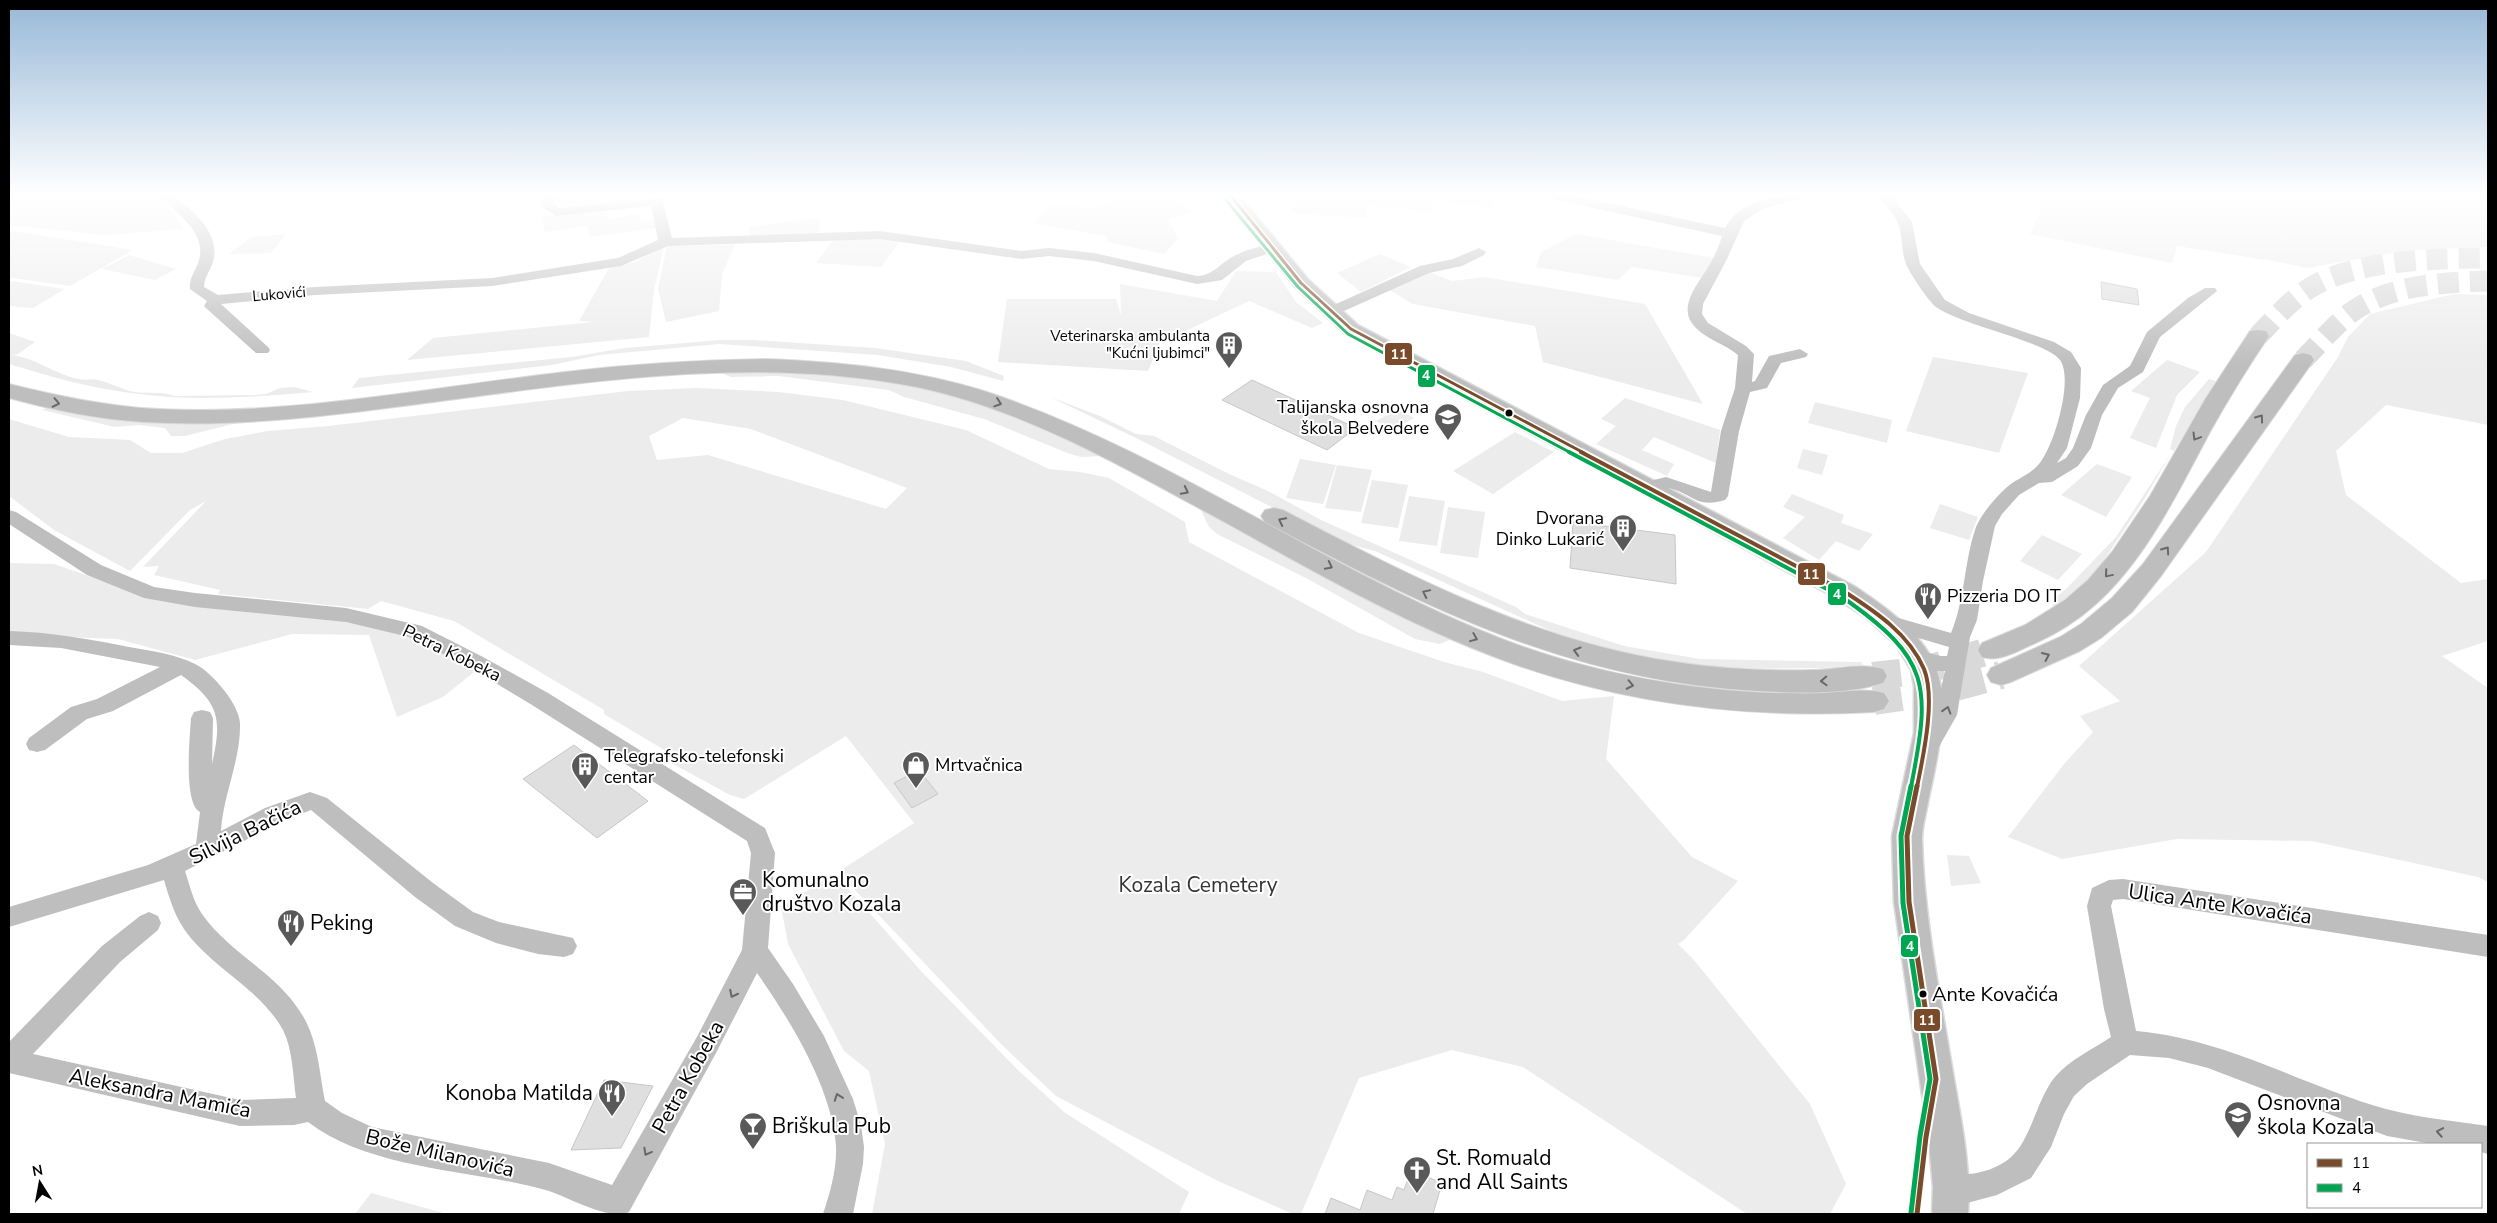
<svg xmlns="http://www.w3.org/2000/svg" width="2497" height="1223" viewBox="0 0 2497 1223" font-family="'Nunito Sans',sans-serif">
<rect width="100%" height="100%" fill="#fff"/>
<path fill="#ececec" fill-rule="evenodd" d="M9 196H160L184 229 105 235 19 226 9 227Z
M213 196H318L257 201Z
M558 196H625L630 202 566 209 556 202Z
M1301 196H1435L1431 212 1368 205 1366 218 1290 213Z
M1445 196H1497L1492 207 1444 203Z
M2029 196H2488V247L2408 250 2307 268 2279 262 2177 246 2172 263 2030 234 2043 206Z
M1171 199 1195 212 1168 219 1178 238 1164 254 1107 242V236L1034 223 1048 205 1097 208 1115 200Z
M607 208V219L640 214V221L657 219V228L590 237 587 226 545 232 541 217Z
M821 217 818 234 750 238 749 227Z
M14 231 133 250 70 286 13 278 9 280V232Z
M286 234 271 253 229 254 252 237Z
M1576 234 1714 258 1703 278 1632 267 1618 280 1536 267 1541 252Z
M873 238 900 241 881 267 816 263 834 239Z
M735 245 722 274 719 311 666 322 658 289 667 246Z
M664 246 654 290 649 337 407 360 433 338 594 322 579 321 609 268 635 262Z
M1380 254 1411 267 1361 292 1337 273Z
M129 255 176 269 155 280 102 269Z
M1236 271 1276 272 1296 302 1323 323 1312 328 1249 301 1160 343 1148 371 998 362 1007 299H1116L1121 315 1120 284 1217 301Z
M1426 271 1452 281 1485 277 1645 304 1703 404 1543 362 1535 326 1413 304 1388 289Z
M11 281 65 289 33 308 9 306V283Z
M2454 294 2488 295V425L2386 405 2336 451 2346 495 2461 583 2488 579V641L2442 656 2488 688V882L2478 877 2312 841 2177 839 2062 859 2008 837 2064 764 2093 732 2080 716 2120 701 2079 666 2206 552 2338 357 2348 337 2370 314Z
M9 333 35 342 18 354 12 355C36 358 54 374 79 379 85 381 92 378 98 380 109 382 123 390 134 392 149 394 162 391 175 396L253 395 266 394 280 388 294 387 313 392C253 397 191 402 131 393 89 388 49 376 9 364Z
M720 340H753L875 348 966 361 1004 376 1003 381 951 367 878 355 719 344 599 355 552 365 352 388 359 378 572 357 625 348Z
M1933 357 2028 373 1999 453 1906 431Z
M2167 360 2200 372 2177 395 2156 448 2130 438 2150 398 2131 391Z
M719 372C773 372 828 372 882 380 959 391 1032 420 1100 456L1081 457 1070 454 984 419 904 397 889 390 778 376 731 377Z
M2209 379 2216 381 2174 451 2170 449 2176 426 2185 407Z
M697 388 778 392 843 400 966 430 1049 469 1080 472 1109 478 1185 522 1189 542 1359 633 1444 662 1483 672 1562 701 1614 696 1606 759 1692 857 1738 881 1684 940 1678 944 1694 960 1810 1104 1846 1184 1830 1214H1747L1523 1067 1452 1050 1359 1078 1301 1214H1293L1218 1181 1056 1096 1002 1045 838 872 914 823 846 736 744 799 730 795 664 759 666 751 604 714V710L454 621 381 601 368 609 218 594 220 590 154 575 159 566 143 567 206 501 190 510 130 571 54 530 9 496V419L69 437 130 440 151 453H182L225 439 268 431 328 426 628 391ZM683 418 751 429 907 488 886 509 708 455 657 460 649 436Z
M1050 397 1100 416 1136 434 1154 436 1229 474 1268 491 1321 520 1516 607 1525 614 1624 646 1700 659 1861 662 1863 665 1822 668 1737 669 1708 668 1641 658 1575 642 1375 551 1340 542 1134 437Z
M1625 398 1720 430 1716 463 1654 437 1642 450 1674 464 1667 476 1596 444 1616 426 1601 419Z
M1815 402 1892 420 1887 443 1808 423Z
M46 408 99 417 138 421H245L185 436H171L165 428 139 425 115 427 42 410Z
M1398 409 1414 418 1391 431 1376 421Z
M1515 432 1554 452 1493 494 1453 471Z
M1803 449 1828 455 1822 475 1797 468Z
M2172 452 2142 503 2102 563 2082 586 2052 609 2054 599 2067 588 2116 537Z
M1300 459 1336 465 1323 504 1286 498Z
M2097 464 2132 477 2106 517 2061 495Z
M1337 465 1372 470 1361 512 1325 508Z
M1372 480 1408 485 1398 528 1361 523Z
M1792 494 1844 515 1841 523 1873 534 1859 551 1836 541 1819 560 1783 538 1805 517 1783 507Z
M1409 496 1445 501 1437 546 1399 541Z
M1940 504 1978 517 1969 540 1930 528Z
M1448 507 1485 512 1478 558 1440 553Z
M1200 508 1452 639 1440 644 1415 639 1308 579 1217 534 1209 527Z
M2042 535 2082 554 2058 580 2020 561Z
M9 563 54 564 161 601 341 616 411 632 479 668 443 697 397 717 369 635 292 634 195 660 118 639 9 635Z
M1947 855 1969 856 1981 883 1951 886Z
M835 874 921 971 1019 1071 1064 1112 1189 1192 1179 1214H872L885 1144 869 1071 844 1051 788 944 781 906Z
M371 1193 447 1214H355Z"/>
<path fill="#dfdfdf" stroke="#c7c7c7" d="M2101 282 2137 289 2139 305 2102 299Z
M1252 380 1356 428 1327 450 1222 400Z
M1573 522 1675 535 1676 584 1570 568Z
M574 745 648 801 597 838 523 779Z
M919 770 938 794 912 808 894 783Z
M604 1080 653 1086 621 1148 571 1150Z
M1411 1170 1442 1183 1433 1214H1325L1331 1198 1360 1210 1367 1190 1392 1200 1397 1187 1404 1190Z"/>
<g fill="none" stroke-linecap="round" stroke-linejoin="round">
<path stroke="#d9d9d9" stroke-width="21" stroke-dasharray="21 11" stroke-linecap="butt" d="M2258 336C2275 318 2293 297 2315 285 2359 260 2438 258 2488 258
M2303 360C2318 345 2332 328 2349 314 2389 284 2440 283 2488 281"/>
<path stroke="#d9d9d9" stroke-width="28" stroke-dasharray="28 14" stroke-linecap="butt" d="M1873 676 1925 670 1992 650
M1874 701 1940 691 2001 675"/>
<g stroke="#dbdbdb" stroke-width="3">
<path id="major" d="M1223 196H1240L1308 279 1358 325 1854 586C1884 606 1925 634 1937 671 1950 710 1936 763 1928 802 1926 814 1922 827 1922 839 1924 920 1941 999 1954 1079 1962 1124 1971 1169 1968 1214H1932L1933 1187 1929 1143 1894 902 1892 836 1914 733V686L1911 670 1896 645 1866 618 1836 598 1344 333 1295 287Z"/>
</g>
<g stroke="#dbdbdb" stroke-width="2">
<path id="highway" d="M2258 330 2266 331 2269 336C2248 367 2229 398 2211 430 2179 490 2147 558 2096 604 2076 622 2053 636 2029 646 2014 653 1998 662 1982 657L1978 650 1982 643 2025 625 2065 600 2088 580 2112 552 2150 496 2206 398 2250 331Z
M2303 353 2311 355 2314 360 2161 576 2132 612 2101 638 2080 651 2011 682 2001 685 1991 682 1987 675 1991 668 2060 637 2081 624 2112 598 2143 564 2295 355Z
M767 359C841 362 914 369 984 391 1173 453 1335 578 1521 646 1601 674 1688 690 1772 693 1790 693 1808 694 1825 693 1845 692 1866 688 1884 693L1889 701 1884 709 1874 712C1746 719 1621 704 1500 659 1406 624 1318 574 1230 525 1126 469 1018 404 900 384 733 355 562 386 395 407 312 418 227 427 143 422 97 419 53 410 9 398V384C53 395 96 404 141 408 282 418 425 388 565 372 632 364 699 360 767 359Z
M1274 508 1283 510C1408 575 1535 642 1676 662 1721 669 1766 671 1812 670 1835 670 1861 662 1883 669L1887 676 1883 683C1845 695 1798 693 1759 691 1570 681 1428 608 1265 522L1261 516 1265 510Z"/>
</g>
<path fill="#bebebe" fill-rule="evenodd" d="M162 196H176C193 212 218 231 214 257 213 268 204 276 204 287L218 295 315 287 492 278 618 258 658 240 651 206 556 216 541 206 544 196H556L555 205 559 208 662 198 672 238 880 231 1021 251 1049 248 1094 253 1197 276C1214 275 1219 264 1234 256 1245 250 1258 247 1271 244L1278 248 1276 251 1246 261 1222 280 1197 284 1094 261 1049 256 1021 259 880 239 668 246 621 266 492 286 315 295 221 304 268 347 270 350 268 353H256L207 309 204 306 207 301 190 289C189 277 196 271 199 260 207 231 176 215 162 196Z
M1550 196H1574L1725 228C1739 202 1772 194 1799 196L1797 199 1762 209 1744 221 1727 259 1703 304 1702 314 1708 323 1746 346 1754 354 1752 382 1755 381 1769 356 1800 349 1808 354 1806 357 1781 363 1767 388 1750 392 1739 431 1728 496 1725 500C1695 509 1693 493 1668 488 1659 486 1651 493 1641 491L1638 487 1641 483 1666 477 1711 492 1721 431 1735 388 1738 355C1725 344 1708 340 1696 328 1675 308 1699 283 1710 264 1715 255 1719 246 1722 236L1557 200Z
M1879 196H1892L1912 222 1920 264 1945 300 1969 313 2054 342 2071 352 2081 368 2080 398 2067 448 2057 463 2066 458 2073 448 2086 415 2103 385 2130 366 2147 332 2188 298 2205 288H2215L2217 291 2160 337 2143 372 2118 388 2102 415 2091 448 2078 466 2052 482 2039 483 2019 495 2002 514 1995 526 1983 581 1977 620 1970 637 1957 715 1936 752 1928 754 1920 752 1917 746 1935 715 1945 671H1938L1910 662 1907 657 1910 652C1923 648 1934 657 1947 656L1949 647 1881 627 1878 622 1881 617 1888 615 1951 633C1965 600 1964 561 1976 527 1982 513 1995 498 2006 488 2016 479 2030 475 2039 464 2054 447 2074 379 2060 360 2046 341 1963 326 1936 307 1929 302 1909 272 1906 264 1901 251 1903 236 1898 223 1894 213 1884 205 1879 196Z
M1479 248 1486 252 1484 255 1462 266 1429 273 1335 315 1330 317 1322 312 1325 309 1420 266 1453 259Z
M9 510 16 512 101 565 154 587 195 593 346 608 422 626 483 657 548 693 765 828 775 853 768 948 793 984 824 1036 853 1099 861 1125 864 1147 863 1164 853 1214H823C830 1193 837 1169 836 1146 832 1088 790 1020 757 973L716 1053 629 1212C609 1221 570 1198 549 1191 474 1169 372 1171 308 1122L294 1125 240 1126 9 1073V1042L102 946 140 916 149 912 158 916 161 923 158 930 120 962 33 1054 240 1100 296 1098C293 1077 293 1050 283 1030 260 988 211 968 184 929 174 914 169 897 164 880L9 927V907L148 865 196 844 200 812C183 804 190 735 191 718L194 712 202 710 210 712 213 718 212 764C222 719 220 703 181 675L113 711 87 719 45 750 37 752 29 750 26 744 29 738 71 707 97 699 160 667 61 648 9 645V631C50 632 89 639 129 647 152 651 175 654 195 664 212 672 239 704 240 723 241 760 223 795 221 831L265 808 310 792 327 798 433 883 473 912 499 922 573 938 577 946 573 954 564 957 538 954 496 943 455 926 415 897 311 810 281 822 185 871C190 886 193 901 202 914 229 953 276 972 301 1013 318 1039 319 1071 325 1101L342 1113 372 1127 549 1163 612 1185 698 1035 742 950 751 853 747 841 532 705 469 667 409 637 346 622 195 607 144 598 87 575 9 524Z
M2123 879 2488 935V957L2123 899 2113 900 2111 906 2136 1031C2227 1039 2301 1085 2386 1109 2419 1118 2455 1121 2488 1126V1154L2481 1152V1144H2432L2387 1136 2208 1068 2169 1058 2130 1055 2087 1084 2074 1096 2064 1114 2051 1147 2031 1178 1997 1195 1967 1203 1941 1197 1936 1187 1941 1177C1953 1172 1955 1175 1967 1174 1980 1174 2000 1167 2010 1158 2031 1141 2037 1098 2055 1077 2069 1060 2093 1049 2111 1037L2104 1009 2087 906 2092 888 2109 880Z"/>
<use href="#major" fill="#bebebe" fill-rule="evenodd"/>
<use href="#highway" fill="#bebebe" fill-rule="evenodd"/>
<g stroke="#fff" stroke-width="6">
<path id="bus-1-far2" d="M1231 196 1301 283 1351 329 1584 453"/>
</g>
<g stroke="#fff" stroke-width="8">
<path id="bus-1-far1" d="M1581 452 1845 592C1876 612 1909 634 1924 669 1936 699 1923 757 1917 787"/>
</g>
<g stroke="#fff" stroke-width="9">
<path id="bus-1" d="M1917 1214 1926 1137 1936 1079 1909 902 1907 836 1917 786"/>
</g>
<g stroke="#fff" stroke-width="6">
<path id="bus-2-far2" d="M1226 200 1298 287 1348 334 1571 453"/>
</g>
<g stroke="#fff" stroke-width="8">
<path id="bus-2-far1" d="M1569 452 1842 597C1931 659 1931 685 1911 787"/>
</g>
<g stroke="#fff" stroke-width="9">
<path id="bus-2" d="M1911 1213 1920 1136 1930 1079 1903 903 1901 836 1911 786"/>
</g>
<use href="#bus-1-far2" stroke="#7a4b2a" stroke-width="3"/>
<use href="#bus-1-far1" stroke="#7a4b2a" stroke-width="4"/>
<use href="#bus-1" stroke="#7a4b2a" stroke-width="5"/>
<use href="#bus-2-far2" stroke="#00a651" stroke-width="3"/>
<use href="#bus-2-far1" stroke="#00a651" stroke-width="4"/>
<use href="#bus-2" stroke="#00a651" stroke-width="5"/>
</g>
<defs><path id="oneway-chevron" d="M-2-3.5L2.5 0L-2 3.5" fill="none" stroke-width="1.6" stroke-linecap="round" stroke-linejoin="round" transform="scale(1.25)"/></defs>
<g stroke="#686868">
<use href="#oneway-chevron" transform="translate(56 403) rotate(12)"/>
<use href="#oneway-chevron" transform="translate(998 403) rotate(19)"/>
<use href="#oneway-chevron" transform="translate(2260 418) rotate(-54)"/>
<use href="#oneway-chevron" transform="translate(2196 437) rotate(121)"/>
<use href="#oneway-chevron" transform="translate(1185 491) rotate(27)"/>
<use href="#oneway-chevron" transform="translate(1282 521) rotate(-153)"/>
<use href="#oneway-chevron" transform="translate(2166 550) rotate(-55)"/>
<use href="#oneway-chevron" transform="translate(1329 566) rotate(27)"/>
<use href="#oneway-chevron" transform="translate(2108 574) rotate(130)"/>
<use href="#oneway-chevron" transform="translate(1426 593) rotate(-154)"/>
<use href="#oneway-chevron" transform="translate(1474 638) rotate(22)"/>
<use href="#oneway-chevron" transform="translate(1577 651) rotate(-164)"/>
<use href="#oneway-chevron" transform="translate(2046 656) rotate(-24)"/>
<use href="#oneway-chevron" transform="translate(1824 681) rotate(178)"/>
<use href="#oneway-chevron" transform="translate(1630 685) rotate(12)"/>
<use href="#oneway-chevron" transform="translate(1947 710) rotate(-73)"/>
<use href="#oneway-chevron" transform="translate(733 994) rotate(117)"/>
<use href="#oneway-chevron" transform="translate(838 1097) rotate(-110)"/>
<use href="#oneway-chevron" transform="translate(2440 1132) rotate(-170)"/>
<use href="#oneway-chevron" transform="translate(647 1152) rotate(119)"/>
</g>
<linearGradient id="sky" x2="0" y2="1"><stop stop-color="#97b8d8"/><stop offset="0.53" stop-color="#fff"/><stop offset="1" stop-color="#fff" stop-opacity="0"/></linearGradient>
<rect width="2497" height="367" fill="url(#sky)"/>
<defs>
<g id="building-pin" transform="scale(1.4375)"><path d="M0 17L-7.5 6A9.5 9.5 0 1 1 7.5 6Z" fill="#595959" stroke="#fff"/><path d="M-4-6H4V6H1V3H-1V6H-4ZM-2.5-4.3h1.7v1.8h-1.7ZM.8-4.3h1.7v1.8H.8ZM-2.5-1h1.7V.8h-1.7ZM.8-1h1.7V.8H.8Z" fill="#fff"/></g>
<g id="school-pin" transform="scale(1.4375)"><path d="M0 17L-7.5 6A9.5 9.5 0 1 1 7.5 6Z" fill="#595959" stroke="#fff"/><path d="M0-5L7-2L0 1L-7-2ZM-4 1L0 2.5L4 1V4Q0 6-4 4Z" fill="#fff"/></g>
<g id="restaurant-pin" transform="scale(1.4375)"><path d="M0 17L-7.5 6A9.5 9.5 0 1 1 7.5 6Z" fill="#595959" stroke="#fff"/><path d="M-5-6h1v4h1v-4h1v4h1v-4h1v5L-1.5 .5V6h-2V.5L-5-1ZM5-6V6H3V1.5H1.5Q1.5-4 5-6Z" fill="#fff"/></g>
<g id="shop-pin" transform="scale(1.4375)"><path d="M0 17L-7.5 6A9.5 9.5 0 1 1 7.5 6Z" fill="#595959" stroke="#fff"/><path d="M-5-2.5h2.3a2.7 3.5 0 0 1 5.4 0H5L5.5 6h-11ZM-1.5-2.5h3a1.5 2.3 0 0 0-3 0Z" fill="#fff"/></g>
<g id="office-pin" transform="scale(1.4375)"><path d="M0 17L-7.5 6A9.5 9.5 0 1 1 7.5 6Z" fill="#595959" stroke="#fff"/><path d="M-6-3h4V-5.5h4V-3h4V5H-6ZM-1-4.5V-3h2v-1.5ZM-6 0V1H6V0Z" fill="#fff"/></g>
<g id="bar-pin" transform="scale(1.4375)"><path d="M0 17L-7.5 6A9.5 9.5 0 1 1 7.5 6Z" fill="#595959" stroke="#fff"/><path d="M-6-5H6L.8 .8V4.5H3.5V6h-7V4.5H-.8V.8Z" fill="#fff"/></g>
<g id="church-pin" transform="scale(1.4375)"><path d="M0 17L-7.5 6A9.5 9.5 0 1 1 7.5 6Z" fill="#595959" stroke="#fff"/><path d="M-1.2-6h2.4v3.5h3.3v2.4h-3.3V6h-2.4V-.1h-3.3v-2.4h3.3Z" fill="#fff"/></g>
</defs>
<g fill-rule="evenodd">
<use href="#building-pin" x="1229" y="345"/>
<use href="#school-pin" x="1448" y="417"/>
<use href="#building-pin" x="1623" y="528"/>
<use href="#restaurant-pin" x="1928" y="596"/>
<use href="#shop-pin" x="916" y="765"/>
<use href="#building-pin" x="585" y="766"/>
<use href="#office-pin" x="743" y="892"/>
<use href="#restaurant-pin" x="291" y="923"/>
<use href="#restaurant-pin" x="612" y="1093"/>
<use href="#school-pin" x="2238" y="1115"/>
<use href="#bar-pin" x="753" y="1126"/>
<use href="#church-pin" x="1417" y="1170"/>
</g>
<g fill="#000" stroke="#fff" stroke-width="2">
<circle cx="1509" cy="413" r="4.5"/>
<circle cx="1923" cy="994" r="4.5"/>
</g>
<g text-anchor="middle" stroke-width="4" stroke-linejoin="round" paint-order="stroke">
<g font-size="15" fill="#000" stroke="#fff">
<text transform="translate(279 294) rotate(-5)" y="5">Lukovići</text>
</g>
<g font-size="15" fill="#000" stroke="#fff" text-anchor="end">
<text x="1210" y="341">Veterinarska ambulanta<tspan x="1210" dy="17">"Kućni ljubimci"</tspan></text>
</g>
<g font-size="18" fill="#000" stroke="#fff" text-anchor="start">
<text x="1429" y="413" text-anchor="end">Talijanska osnovna<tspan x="1429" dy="21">škola Belvedere</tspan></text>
<text x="1604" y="524" text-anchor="end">Dvorana<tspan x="1604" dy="21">Dinko Lukarić</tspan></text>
<text x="1947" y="602">Pizzeria DO IT</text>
<text x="604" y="762">Telegrafsko-telefonski<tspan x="604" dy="21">centar</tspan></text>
<text x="935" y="771">Mrtvačnica</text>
</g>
<g font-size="18" fill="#000" stroke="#fff">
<text transform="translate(452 653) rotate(26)" y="6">Petra Kobeka</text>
</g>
<g font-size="20" fill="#000" stroke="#fff" text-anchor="start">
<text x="1932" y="1001">Ante Kovačića</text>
</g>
<g font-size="21" fill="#000" stroke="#fff">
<text transform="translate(245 832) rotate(-26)" y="7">Silvija Bačića</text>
<text transform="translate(2220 904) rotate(8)" y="7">Ulica Ante Kovačića</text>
<text transform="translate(688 1077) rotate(-61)" y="7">Petra Kobeka</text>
<text transform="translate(160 1093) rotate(11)" y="7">Aleksandra Mamića</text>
<text transform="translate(440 1153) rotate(13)" y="7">Bože Milanovića</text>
</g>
<g font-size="21" fill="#000" stroke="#fff" text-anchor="start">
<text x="762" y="887">Komunalno<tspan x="762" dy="24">društvo Kozala</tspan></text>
<text x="310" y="930">Peking</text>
<text x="593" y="1100" text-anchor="end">Konoba Matilda</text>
<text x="2257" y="1110">Osnovna<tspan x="2257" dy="24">škola Kozala</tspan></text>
<text x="772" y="1133">Briškula Pub</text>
<text x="1436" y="1165">St. Romuald<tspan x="1436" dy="24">and All Saints</tspan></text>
</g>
<g font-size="21" fill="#333" stroke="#fff">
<text x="1198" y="892">Kozala Cemetery</text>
</g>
</g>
<g stroke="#fff" stroke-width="2">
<rect x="1384" y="342" width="29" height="24" rx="5" fill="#7a4b2a"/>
<rect x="1417" y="364" width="19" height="24" rx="5" fill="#00a651"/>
<rect x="1797" y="562" width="29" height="24" rx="5" fill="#7a4b2a"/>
<rect x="1827" y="582" width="20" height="24" rx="5" fill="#00a651"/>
<rect x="1900" y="934" width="19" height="24" rx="5" fill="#00a651"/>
<rect x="1913" y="1008" width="28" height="24" rx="5" fill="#7a4b2a"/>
</g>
<g font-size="14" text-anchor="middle" font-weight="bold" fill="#fff">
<text x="1399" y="359">11</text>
<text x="1426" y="380">4</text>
<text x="1811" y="579">11</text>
<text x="1837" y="599">4</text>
<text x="1910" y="951">4</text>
<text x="1927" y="1025">11</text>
</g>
<rect width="2497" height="1223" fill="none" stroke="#000000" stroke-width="20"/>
<rect x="2307" y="1143" width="175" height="65" fill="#ffffff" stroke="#999999"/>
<rect x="2317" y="1159" width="25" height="8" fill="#7a4b2a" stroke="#999999"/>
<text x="2352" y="1168" font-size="15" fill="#000000">11</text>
<rect x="2317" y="1184" width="25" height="8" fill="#00a651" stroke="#999999"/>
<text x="2352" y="1193" font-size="15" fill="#000000">4</text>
<g transform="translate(40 1183) rotate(349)" stroke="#ffffff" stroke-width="4" paint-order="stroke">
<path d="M0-4L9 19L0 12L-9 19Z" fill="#000000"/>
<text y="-8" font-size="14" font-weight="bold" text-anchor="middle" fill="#000000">N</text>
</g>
</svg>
